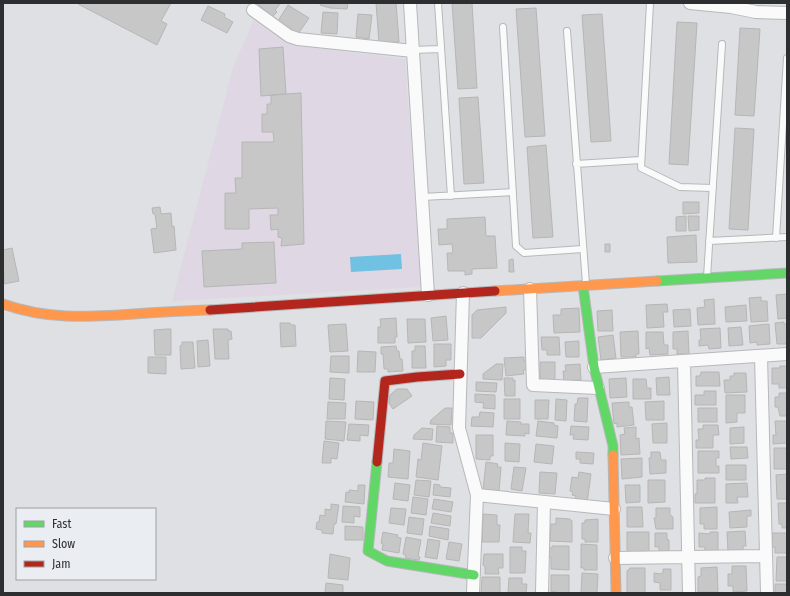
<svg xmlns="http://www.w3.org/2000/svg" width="790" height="596" viewBox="0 0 790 596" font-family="'Fira Sans Condensed',sans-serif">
<rect width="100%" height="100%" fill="#dee0e3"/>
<path fill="#dfd7e3" d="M254 19 293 45 405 59 421 287 172 301 233 68Z"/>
<path fill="#71c1e2" d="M401 254 402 269 351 272 350 257Z"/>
<path fill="#c7c7c8" stroke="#b6b6b6" d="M79 3H171L161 21 167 24 157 45 78 4Z
M257 3H281L275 10 277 12 272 17Z
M321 3H348L347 9 330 8 320 5Z
M376 3H396L399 42 379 43Z
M452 3H472L477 88 458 89Z
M288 5 309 18 298 34 278 21Z
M208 6 225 14 224 17 233 22 227 33 201 20Z
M536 8 545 136 525 137 516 9Z
M323 12 338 13 337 34 321 33Z
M358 14 372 15 369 39 356 37Z
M602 14 611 141 591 142 582 15Z
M677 22 697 23 688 165 669 164Z
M740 28 760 29 754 116 735 115Z
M283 47 286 94 261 96 259 49Z
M301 93 304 244 281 246 282 238 278 237V229L271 230 270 215H278V208L249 209V229H225V193H236L235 178H242V142H274L273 132H262V114H267V104H271V95Z
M478 97 484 183 464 184 459 98Z
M735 128 754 129 748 230 729 229Z
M546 145 553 237 533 238 527 147Z
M683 202H699V213L683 214Z
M160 207 161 214 171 213 172 227 174 226 176 250 154 253 151 229 157 228 155 214H153L152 208Z
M686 216V231H676V217Z
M688 216H699V230L689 231Z
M485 217 486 236H495L497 268 472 269V274L465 275V271H448L447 253H453L452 244 439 245 438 229H447V219Z
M696 235 697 262 668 263 667 237Z
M274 242 276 283 204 287 202 251 242 249V243Z
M605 244H610V252H605Z
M12 248 19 281 4 284 3 250Z
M513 259 514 272H509V260Z
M787 294V318L778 319 776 295Z
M761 297V301H767L768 321 751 322 749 298Z
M714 299 715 324 698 325 697 308 705 307 704 300Z
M667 304 668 312H663L664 327 647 328 646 305Z
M746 305 747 321 726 322 725 307Z
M506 307V313L481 338H472V315L477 310Z
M579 308 580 332 554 333 553 315H561V309Z
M690 309 691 326 674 327 673 310Z
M612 310 613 331H598L597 311Z
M446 316 448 340 433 341 431 318Z
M396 318 397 337H395V343H378V327H381L380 319Z
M407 319H425L426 342 408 343Z
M784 322V324H787V344H777L775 323Z
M280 323H290L291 325H295L296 346 281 347Z
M346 324 348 351 330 352 328 325Z
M769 324 770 344 757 345V342L750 343 749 326Z
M741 327 743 345 729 346 728 328Z
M720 328 721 348 709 349 708 345 699 346V340H701L700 329Z
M167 329H171V355H155L154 330Z
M213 329H228V331H231L232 339 228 340 229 359H215Z
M638 331 639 354H636V357H621L620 332Z
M688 331 689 354H677V349H673V332Z
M646 332H663L664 345H668V354L650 355 649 348 646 349Z
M613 335 616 358 601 360 598 337Z
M541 337H559L560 355H547V350H542Z
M208 340 210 366 198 367 197 341Z
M579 341V357H566L565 342Z
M182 342H193L195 368 181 369 180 346 182 345Z
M434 344H451V360H446V366L434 367Z
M396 346 397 351H399L400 359H402L403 371 388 372V369H384L383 354H381V347Z
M415 346H425L426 368H412V351H415Z
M358 351 376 352 375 372H357Z
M331 356H349V373L330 372Z
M148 357H166V374L148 373Z
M524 357V361H527L528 370H523L524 374 506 376 504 358Z
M540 362H555V382H540Z
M496 364H503L502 380 483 379V374Z
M580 364 581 380 564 381 563 371H566L565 365Z
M780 366H787V388H779V384H772V368H780Z
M701 372H719L720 386H696V376H700Z
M734 373H746L747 392 725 393 724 380H730V376H734Z
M669 377 670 395H657L656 378Z
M330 378 345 379 344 400 329 399Z
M504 378H513V381L515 380V396H505Z
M626 378 627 397 610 398 609 379Z
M633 379H646L647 388H651V399H633Z
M476 382 497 383 496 392 476 391Z
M397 389H407L412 396 393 409 389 403 390 395Z
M704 391H716V405H695V395H704Z
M779 393H787V416H780L778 407H775V397H779Z
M475 394 495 395V409L483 408 484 403 475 402Z
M726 395H745V413H737V422L726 423Z
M578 398H588L587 422 574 421 575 404H577Z
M504 399H520V419H504Z
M556 399 567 400 566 421 555 420Z
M535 400H549L548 419H535Z
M356 401 374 402 373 420 355 419Z
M664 401V420H646L645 402Z
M328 402 346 403 345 419H327Z
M629 402V407H632L634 425 617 427V423L614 424 612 403Z
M445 408H452L451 425 430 424 431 420Z
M698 408H717V422H698Z
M480 412 494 413 493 427 471 426 472 417H479Z
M326 421 346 422 344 441 325 439Z
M507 421 521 422V424H529V434L525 433V436L506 435Z
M538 421 554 423V425L558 426 557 438 536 436Z
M775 421H787V443L773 444V435H776Z
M667 423V443H653L652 424Z
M349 424 369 425 368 436 360 435V441L347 440Z
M703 425H718L719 435H713V448H696V440H699L698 429H703Z
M437 426 450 427V433H453V443L436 442Z
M571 426 589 427 588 440 573 439 574 435H570Z
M636 427V439L639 438 640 454 621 455 620 435 625 434 624 428Z
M744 427V443L730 444V428Z
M422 428 433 429 432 440 413 439 414 435Z
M476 435H493V456H490V460L476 459Z
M324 441 339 443 337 459 331 458V463H322Z
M423 443 442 446 438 480 416 477 418 459 421 460Z
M505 443 520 444 519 462 505 461Z
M536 444 554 446 552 464 534 462Z
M730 447H747L748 458 731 459Z
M774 448H787V469H774Z
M394 449 410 451 408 479 388 477 389 463H393Z
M698 451H719V458H716V466H719V473H698Z
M576 452 594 453 593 464 580 463V459H576Z
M651 452H660L661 460H666V473L650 474 649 458H651Z
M642 458V477L622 479 621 459Z
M486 462 498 464 497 467H501L499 492 483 490Z
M726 465H746V480H726Z
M514 467 526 468 522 491 511 489Z
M540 472 557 473 555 494 539 493Z
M579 472 591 474 587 503 575 501 576 496 572 495 573 492 570 491 572 477 578 478Z
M787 474V499H777L776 475Z
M705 478H715V503H695V494H697V480H705Z
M416 480 431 481 429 497 414 495Z
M648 480H665V502L648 503Z
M395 483 410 485 408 501 393 499Z
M747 483 748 497H737L738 503H726V484Z
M434 484 440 485V487L451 488 450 497 433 495Z
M358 485H365L364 504 345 502 346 492 349 493V490L358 491Z
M625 485H640V502L626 503Z
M413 497 428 499 426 515 411 513Z
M434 499 453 502 451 512 432 509Z
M778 503H787V528H782V524H779Z
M331 504 339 505 336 524H334L333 534 322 533V530L316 529 317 522H319L320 515 325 516V509L331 510Z
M343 506 360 507V517L354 516V523L342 522Z
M627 507H642L643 527H627Z
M717 507V529H704V524H700V508Z
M391 508 406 509 404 525 389 523Z
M656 508H670V515L673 517V529H656L654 518H656Z
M751 510V516H747V527L730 528 729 512Z
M433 513 451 516 450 526 431 523Z
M483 514 497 515V525H500L499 542H482Z
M515 514H529L528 533H531L530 543 513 542Z
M409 517 424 519 422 535 407 533Z
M556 518 570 519 572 521V542L550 541 551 524H556Z
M598 519V542H585V539H582V523H585V520Z
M345 526 363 527V540H345Z
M430 526 449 529 448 540 429 536Z
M745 531 746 546H743V552H728L727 532Z
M383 532 398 535 397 537 401 538 399 553 382 550 383 544 381 543Z
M627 532H649V552H627Z
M710 532H718V552H705V547H699V533L710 534Z
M655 533H667V539L669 540V556H659V547H655Z
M772 533H787V553H775V547H772Z
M406 537 421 540 418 557H420L419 560 405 558 406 555 403 554Z
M428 539 440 541 437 559 425 557Z
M449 542 462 544 459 561 446 559Z
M581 544 597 545V570H584V568H581Z
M552 546H569V570L551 569V557H548V548H552Z
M510 547H522V551H526L525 573H510Z
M330 554 350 558 348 580 328 578Z
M484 554H503V568H498L499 574H485V567L483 565Z
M777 557H787V581H776Z
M732 566H746L747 591 733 592V586H728V574H732Z
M717 567 718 592H698V577L701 576V568Z
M630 568H645V593H627V571Z
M663 569H671V590H660V583L654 582V573L661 574 663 572Z
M582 573 598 574 597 593H581Z
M551 575H569V593H555V591L551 592Z
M482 577H500V593H481Z
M509 578H522V584H527L526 593H508Z
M326 583 343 585V593H325Z
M775 584H787V593H775Z"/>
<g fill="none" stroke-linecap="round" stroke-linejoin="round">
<g stroke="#b6b8ba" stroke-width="8">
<path id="lane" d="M438 3 451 196
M650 3 641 168 680 187 713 188
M503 27 516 246 524 253 583 249
M567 31 586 284
M412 50 441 49
M576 164 641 160
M422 197 513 192
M776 238 787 58
M709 241 787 237
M707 277 722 44"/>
</g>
<g stroke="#b6b8ba" stroke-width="14">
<path id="street" d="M410 3 428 295
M690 3 731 7 756 12 787 13
M253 10 289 36 298 39 413 51
M530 289 533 385 598 388
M463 293 459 428 477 495 473 593
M761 356 767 593
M684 361 689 593
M594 367 787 354
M477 495 614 509
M615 558 766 556
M542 593 544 502"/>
</g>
<g stroke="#b6b8ba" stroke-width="11">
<path id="fast" d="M657 281 787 273
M583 286 594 367 613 446V455
M377 462 368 551 387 561 474 575"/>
</g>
<g stroke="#b6b8ba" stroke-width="11">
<path id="slow" d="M495 291 657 281
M3 304C48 320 87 317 134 314 159 312 185 311 210 310
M613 455 616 593"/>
</g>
<g stroke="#b6b8ba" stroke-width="11">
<path id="jam" d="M210 310 495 291
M377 462 385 381 417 377 460 374"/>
</g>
<use href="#lane" stroke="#fafafb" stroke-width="6"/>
<use href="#street" stroke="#fafafb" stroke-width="12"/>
<use href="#fast" stroke="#63d668" stroke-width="9"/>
<use href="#slow" stroke="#ff974d" stroke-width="9"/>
<use href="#jam" stroke="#b3261e" stroke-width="9"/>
</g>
<rect width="790" height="596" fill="none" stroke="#2d2e30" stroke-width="8"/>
<rect x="16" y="508" width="140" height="72" fill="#eaedf1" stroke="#9ea1a4"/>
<rect x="24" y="521" width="20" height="6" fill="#63d668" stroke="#9ea1a4"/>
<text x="52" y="528" font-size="12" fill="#2d2e30">Fast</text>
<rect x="24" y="541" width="20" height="6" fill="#ff974d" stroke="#9ea1a4"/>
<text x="52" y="548" font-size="12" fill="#2d2e30">Slow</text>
<rect x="24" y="561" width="20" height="6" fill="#b3261e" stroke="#9ea1a4"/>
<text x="52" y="568" font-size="12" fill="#2d2e30">Jam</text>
</svg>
